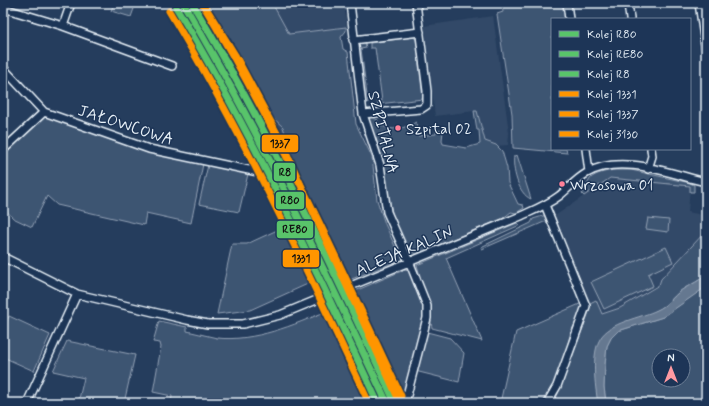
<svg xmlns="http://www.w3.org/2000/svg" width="709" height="406" viewBox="0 0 709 406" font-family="Mynerve,sans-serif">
<rect width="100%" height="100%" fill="#253d5d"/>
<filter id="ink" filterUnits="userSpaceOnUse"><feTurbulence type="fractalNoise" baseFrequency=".025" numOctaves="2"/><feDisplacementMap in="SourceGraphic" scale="8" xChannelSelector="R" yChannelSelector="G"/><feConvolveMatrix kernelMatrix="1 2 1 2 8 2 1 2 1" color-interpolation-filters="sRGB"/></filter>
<g filter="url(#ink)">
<path fill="#334a68" d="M169 3H205L252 81 271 116 283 127 298 175 349 280 317 292 267 184 254 143 236 119Z
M272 3H344L347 27 289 34Z
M493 16 509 133 508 145 480 147 479 130H477L474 111 435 116 424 26Z
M610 178 690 186 688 212 706 216V231L661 279 659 284 620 308 602 314 596 301 590 303 555 216Z
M350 296 363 327 398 403H371L324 307Z"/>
<path fill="#3e5472" stroke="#93a2b5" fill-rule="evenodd" d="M114 3H136L131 17 111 11Z
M205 3H272L289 34 346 27V31L341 37 343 49 348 52 356 124 372 157 377 200 385 224 398 253V261L349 280 298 175 283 127 271 116 252 81Z
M502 3H563L565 19H552V149H566L567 153 513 148 512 114 497 14 503 12Z
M413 37 416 39 423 99 378 104V101H382L375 48H370V43Z
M360 42 365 43 366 48 361 49 368 103H364L358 44Z
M474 111H477L485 141 496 145 502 151 507 168 508 183 518 204 523 205 524 208 516 213 511 212 502 219 416 254C392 246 387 182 383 161 380 148 373 135 368 123L369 118 371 117 378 120 377 122C388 133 404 129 416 122L418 136 436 134V130L443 131 442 140 443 144 466 148 480 144 479 130H477Z
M45 116 203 164 191 223 146 213 144 225 57 205 47 196 32 227 13 218 3 207V155Z
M517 155 531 199C518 194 512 168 514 156Z
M208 165 248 174 239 212 199 204Z
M615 170H631L690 183 694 185V192H690V186L610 178 584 196 582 194C586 189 587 184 590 179 595 173 608 171 615 170Z
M546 215 548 223 544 222 482 249 481 247 531 223 533 219Z
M648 218 669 220 668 232 646 229Z
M517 223 520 225 446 258 482 341 432 328 428 305 417 265Z
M286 226 312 282 250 310 217 314 232 244H247Z
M706 231 705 275C697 283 688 285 679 292 672 298 667 305 658 310 642 318 625 321 609 330L595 371 598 403H551L557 396 589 312 590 303 596 300 602 314 620 308 659 285 661 279Z
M666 247 673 262 648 274 653 286 604 309 591 282Z
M406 269 410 273H412L425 312 402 403H398L350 296 354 294 353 292Z
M706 286V403H606L604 387 605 364 607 346 611 338 618 331 663 317ZM659 356H683V380H659Z
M582 303 581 313 571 331 564 360 553 390 545 403H500L516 332Z
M327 311 371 403H171L172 396 153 392 161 347 160 343 153 342 159 321 187 327V331C197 333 207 336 217 338 254 342 294 325 327 311Z
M9 316 50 335 34 371 3 357V330Z
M427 332 450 338 464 353 459 382 415 371Z
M67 341 135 355 124 403H78L84 378 53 371Z"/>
<path fill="#657890" stroke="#99a8ba" d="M706 274V286L703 289 663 317 618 331 611 338 607 346 605 364 604 387 606 403H598C595 386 591 354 600 339 609 322 641 318 657 310 666 306 671 300 678 293 687 285 697 284 706 274Z"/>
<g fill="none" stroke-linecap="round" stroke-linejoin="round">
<g stroke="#e8f1f8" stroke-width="10">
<path id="minor" d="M350 3 363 114 380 165 387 212 411 266 427 306V318L405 403
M567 3 569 19
M628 3 630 19
M699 3 706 52
M3 8 63 26 172 66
M63 26 71 3
M353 40 420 32
M3 68 44 112 149 149 258 172
M363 114 421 109 427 105V91L416 3
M586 149 589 172
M3 150 44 112
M648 169 652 156 651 149
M545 205 586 306 557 386 547 403
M3 257 77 294 187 320 208 324H243L280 315 521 216C534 210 547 205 559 196 568 189 576 179 587 173 620 153 671 174 706 182
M27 403 77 294"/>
</g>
<use href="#minor" stroke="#1d3557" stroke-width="7"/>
<g stroke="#1d3557" stroke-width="10">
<path id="rail-1" d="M183 3C260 132 323 267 387 403"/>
</g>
<g stroke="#1d3557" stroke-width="10">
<path id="rail-2" d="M176 7C253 135 315 268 378 403"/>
</g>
<g stroke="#1d3557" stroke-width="10">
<path id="rail-3" d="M192 3C269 131 331 265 394 400"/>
</g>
<g stroke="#1d3557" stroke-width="10">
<path id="rail-4" d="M169 11C245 137 307 270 369 403"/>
</g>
<g stroke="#1d3557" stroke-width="10">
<path id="rail-5" d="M202 3C278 129 339 263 401 396"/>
</g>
<g stroke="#1d3557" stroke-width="10">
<path id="rail-6" d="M203 3 235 55 280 139 399 400"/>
</g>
<use href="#rail-1" stroke="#59c46a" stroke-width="7"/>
<use href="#rail-2" stroke="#59c46a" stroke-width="7"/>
<use href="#rail-3" stroke="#59c46a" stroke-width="7"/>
<use href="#rail-4" stroke="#ff9500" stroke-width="7"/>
<use href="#rail-5" stroke="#ff9500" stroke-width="7"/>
<use href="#rail-6" stroke="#ff9500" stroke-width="7"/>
</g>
</g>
<g fill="#ff8098" stroke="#1d3557" stroke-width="1.5">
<circle cx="398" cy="128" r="3.5"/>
<circle cx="562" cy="184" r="3.5"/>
</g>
<g text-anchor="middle" stroke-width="3" stroke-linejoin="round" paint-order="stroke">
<g font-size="15" fill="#e8f1f8" stroke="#1d3557" text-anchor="start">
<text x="406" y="134">Szpital 02</text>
<text x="570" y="190">Wrzosowa 01</text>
</g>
<g font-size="16" fill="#e8f1f8" stroke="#1d3557">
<text transform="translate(126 124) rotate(18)" y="6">JAŁOWCOWA</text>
<text transform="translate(384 132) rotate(76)" y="6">SZPITALNA</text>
<text transform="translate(404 250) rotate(-23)" y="6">ALEJA KALIN</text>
</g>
</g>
<g stroke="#1d3557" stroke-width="1.5">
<rect x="261" y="134" width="38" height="19" rx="4" fill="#ff9500"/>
<rect x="273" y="162" width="23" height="20" rx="4" fill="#59c46a"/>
<rect x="275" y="191" width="30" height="19" rx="4" fill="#59c46a"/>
<rect x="276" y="220" width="38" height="19" rx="4" fill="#59c46a"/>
<rect x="282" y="249" width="38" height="19" rx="4" fill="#ff9500"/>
</g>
<g font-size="11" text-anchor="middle" font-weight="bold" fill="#111">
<text x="280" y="147">1337</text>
<text x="285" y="176">R8</text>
<text x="290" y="204">R80</text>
<text x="295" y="233">RE80</text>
<text x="301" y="262">1331</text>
</g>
<rect width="709" height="406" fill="none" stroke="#1d3557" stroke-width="16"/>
<rect x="8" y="8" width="693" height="390" fill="none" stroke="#e8f1f8" stroke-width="1.5" filter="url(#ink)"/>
<rect x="551" y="18" width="140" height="132" fill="#1d3557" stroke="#6e8097"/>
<rect x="559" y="31" width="20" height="6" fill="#59c46a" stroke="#6e8097"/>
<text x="587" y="38" font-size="12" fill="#e8f1f8">Kolej R80</text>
<rect x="559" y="51" width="20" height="6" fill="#59c46a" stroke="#6e8097"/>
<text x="587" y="58" font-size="12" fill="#e8f1f8">Kolej RE80</text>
<rect x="559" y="71" width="20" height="6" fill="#59c46a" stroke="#6e8097"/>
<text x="587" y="78" font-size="12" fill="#e8f1f8">Kolej R8</text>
<rect x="559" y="91" width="20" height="6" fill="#ff9500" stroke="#6e8097"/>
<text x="587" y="98" font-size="12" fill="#e8f1f8">Kolej 1331</text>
<rect x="559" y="111" width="20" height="6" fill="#ff9500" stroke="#6e8097"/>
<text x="587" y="118" font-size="12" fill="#e8f1f8">Kolej 1337</text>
<rect x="559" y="131" width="20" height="6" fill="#ff9500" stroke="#6e8097"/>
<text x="587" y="138" font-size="12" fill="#e8f1f8">Kolej 3130</text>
<g transform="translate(671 368)"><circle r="19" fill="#1d3557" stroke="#6e8097"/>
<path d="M0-3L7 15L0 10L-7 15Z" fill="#ff9aa2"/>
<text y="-6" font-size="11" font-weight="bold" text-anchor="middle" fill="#e8f1f8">N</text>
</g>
</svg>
